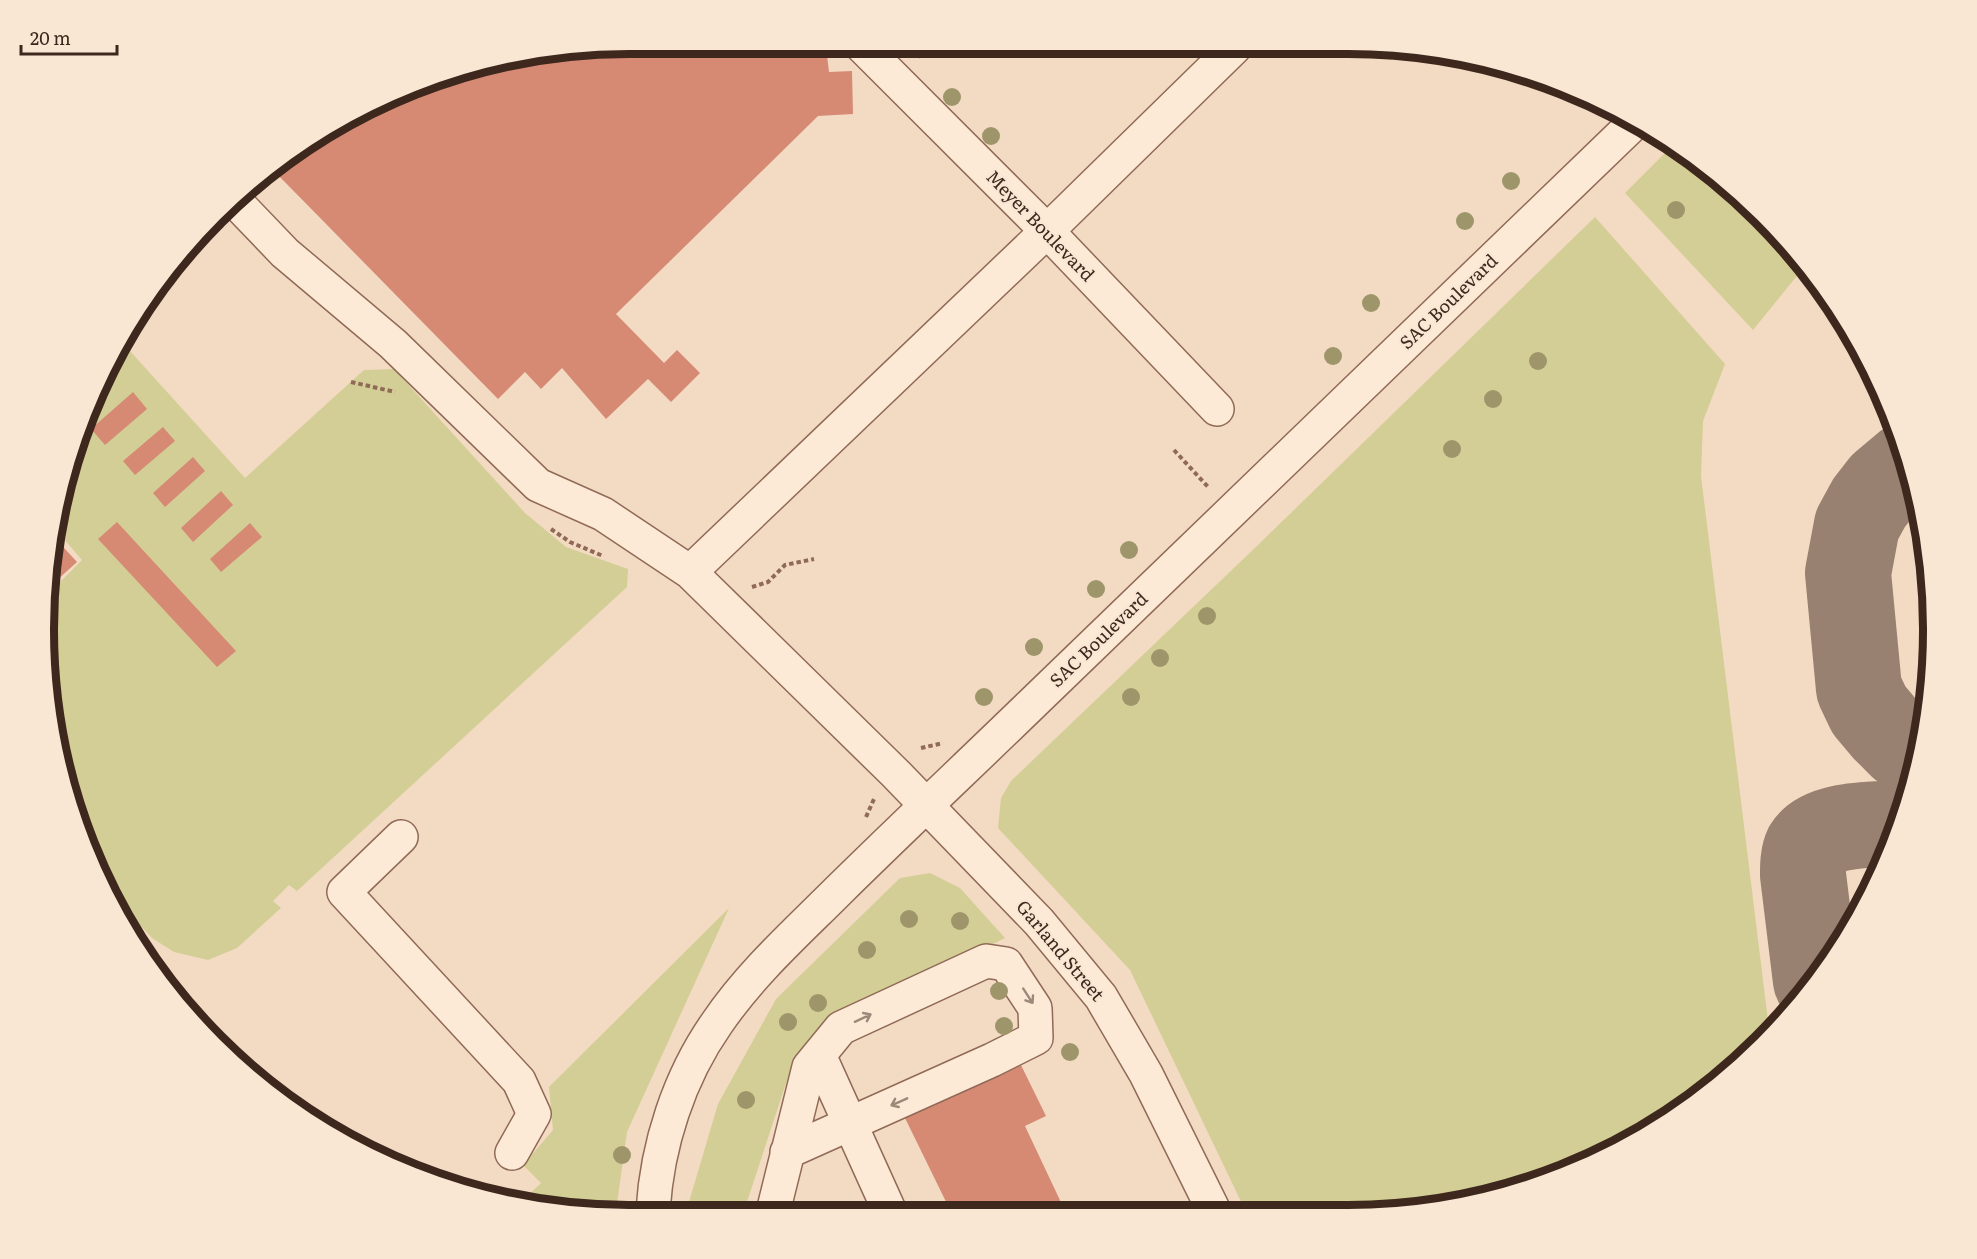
<svg xmlns="http://www.w3.org/2000/svg" width="1977" height="1259" viewBox="0 0 1977 1259" font-family="Literata,serif">
<rect width="100%" height="100%" fill="#f3dbc3"/>
<path fill="#d3ce95" d="M1672 146 1705 165 1788 243 1805 266 1753 330 1625 193Z
M1595 217 1725 364 1703 421 1701 476 1769 1029 1705 1094 1607 1155 1500 1195 1386 1214H1247L1130 970 998 828 1001 798 1011 781 1259 544Z
M120 340 245 478 364 370 394 369 525 513 566 547 628 569 627 587 297 891 289 885 273 901 281 908 237 948 208 960 174 952 152 938 117 900 64 782 48 706 45 597 82 560 57 531 75 441Z
M930 873 960 888 1005 938 819 1032 792 1065 744 1211H690L689 1202 718 1104 776 999 900 878Z
M729 908 627 1132 616 1211H553L521 1202 541 1183 523 1165 553 1130 549 1087Z"/>
<g fill="none" stroke-linecap="round" stroke-linejoin="round">
<path stroke="#988170" stroke-width="86" d="M1908 464 1883 485 1869 503 1857 525 1848 573 1859 689 1869 710 1885 729 1902 746 1918 755
M1816 981 1803 875C1803 866 1803 855 1807 847 1822 823 1873 825 1898 823"/>
</g>
<path fill="#d68a74" d="M630 44 817 45 827 55 829 72 852 71 853 114 818 116 616 314 664 363 677 350 700 373 671 402 648 379 606 419 562 368 541 389 525 372 498 399 274 171 304 142 441 74Z
M133 392 147 409 105 445 91 429Z
M163 427 175 441 135 475 123 461Z
M193 457 205 471 165 507 153 493Z
M221 491 233 505 193 542 181 528Z
M117 522 236 651 217 667 98 539Z
M250 523 262 537 221 572 210 559Z
M55 538 77 562 45 591Z
M1019 1061 1046 1116 1025 1126 1066 1213 951 1212 904 1116Z"/>
<g fill="none" stroke-linecap="round" stroke-linejoin="round">
<g stroke="#906a57" stroke-width="36">
<path id="minor" d="M861 45 1047 231 1217 409
M238 204 285 253 393 344 538 485 603 514 690 572 896 774 1039 922 1101 997 1146 1074 1215 1213
M690 572 1047 231 1235 47
M401 837 344 892 519 1081 534 1114 512 1153
M819 1055 890 1212
M653 1211C657 1145 679 1077 717 1023 751 973 796 933 838 891 904 826 971 763 1037 699 1237 508 1435 316 1633 124
M773 1212 809 1067 841 1028 986 961 1006 964 1035 1008 1036 1038 992 1060 787 1152"/>
</g>
<path stroke="#906a57" stroke-width="4" stroke-dasharray="4.5 3" stroke-linecap="butt" d="M918 57 930 45
M351 382 395 392
M1174 450 1209 488
M551 529 570 542 603 556
M752 587 768 582 785 565 814 559
M921 748 943 743
M866 817 874 799"/>
<use href="#minor" stroke="#fcead7" stroke-width="33"/>
</g>
<g fill="#9e966a">
<circle cx="952" cy="97" r="9"/>
<circle cx="991" cy="136" r="9"/>
<circle cx="1511" cy="181" r="9"/>
<circle cx="1676" cy="210" r="9"/>
<circle cx="1465" cy="221" r="9"/>
<circle cx="1371" cy="303" r="9"/>
<circle cx="1333" cy="356" r="9"/>
<circle cx="1538" cy="361" r="9"/>
<circle cx="1493" cy="399" r="9"/>
<circle cx="1452" cy="449" r="9"/>
<circle cx="1129" cy="550" r="9"/>
<circle cx="1096" cy="589" r="9"/>
<circle cx="1207" cy="616" r="9"/>
<circle cx="1034" cy="647" r="9"/>
<circle cx="1160" cy="658" r="9"/>
<circle cx="984" cy="697" r="9"/>
<circle cx="1131" cy="697" r="9"/>
<circle cx="909" cy="919" r="9"/>
<circle cx="960" cy="921" r="9"/>
<circle cx="867" cy="950" r="9"/>
<circle cx="999" cy="991" r="9"/>
<circle cx="818" cy="1003" r="9"/>
<circle cx="788" cy="1022" r="9"/>
<circle cx="1004" cy="1026" r="9"/>
<circle cx="1070" cy="1052" r="9"/>
<circle cx="746" cy="1100" r="9"/>
<circle cx="622" cy="1155" r="9"/>
</g>
<defs><path id="oneway-shaft" d="M-6 0H5M1.5-3L5.5 0L1.5 3" fill="none" stroke-width="1.6" stroke-linecap="round" stroke-linejoin="round" transform="scale(1.5)"/></defs>
<g stroke="#9d887a">
<use href="#oneway-shaft" transform="translate(1028 996) rotate(57)"/>
<use href="#oneway-shaft" transform="translate(863 1018) rotate(-25)"/>
<use href="#oneway-shaft" transform="translate(899 1102) rotate(156)"/>
</g>
<g text-anchor="middle" stroke-width="4.5" stroke-linejoin="round" paint-order="stroke">
<g font-size="18" fill="#3e271d" stroke="#f9e7d3">
<text transform="translate(1040 226) rotate(46)" y="6">Meyer Boulevard</text>
<text transform="translate(1449 302) rotate(-44)" y="6">SAC Boulevard</text>
<text transform="translate(1099 640) rotate(-44)" y="6">SAC Boulevard</text>
<text transform="translate(1060 951) rotate(50)" y="6">Garland Street</text>
</g>
</g>
<path d="M0 0H1977V1259H0ZM629 54H1348A575 575 0 0 1 1923 629V630A575 575 0 0 1 1348 1205H629A575 575 0 0 1 54 630V629A575 575 0 0 1 629 54Z" fill="#f9e7d3" fill-rule="evenodd"/>
<path fill="none" stroke="#3e271d" stroke-width="8" d="M629 54H1348A575 575 0 0 1 1923 629V630A575 575 0 0 1 1348 1205H629A575 575 0 0 1 54 630V629A575 575 0 0 1 629 54Z"/>
<path d="M21 45v9h96v-9" fill="none" stroke="#3e271d" stroke-width="3"/>
<text x="30" y="45" font-size="18" fill="#3e271d" stroke="#f9e7d3" stroke-width="4.5" paint-order="stroke">20 m</text>
</svg>
